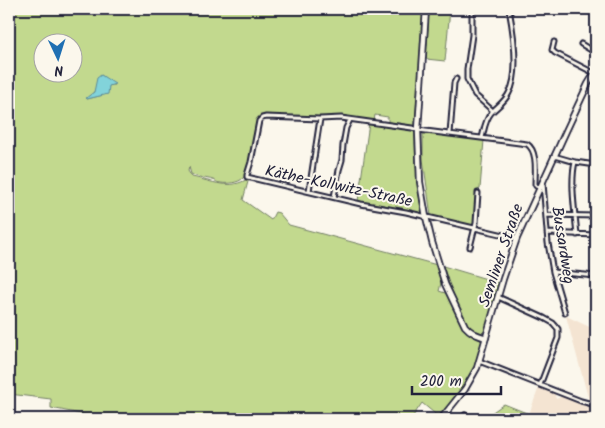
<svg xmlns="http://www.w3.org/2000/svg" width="605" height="428" viewBox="0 0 605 428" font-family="Kalam,sans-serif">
<rect width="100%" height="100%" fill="#fbf7ec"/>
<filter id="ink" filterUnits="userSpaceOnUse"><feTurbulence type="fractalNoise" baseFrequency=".02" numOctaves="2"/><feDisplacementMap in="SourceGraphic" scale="10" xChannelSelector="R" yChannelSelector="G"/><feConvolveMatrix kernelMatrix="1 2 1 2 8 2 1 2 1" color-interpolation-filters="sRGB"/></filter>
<g filter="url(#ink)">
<path fill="#f4e4d2" d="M566 316 596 330V404L589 401Z
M539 387 554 392 556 399 564 396 596 407V419H542L529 414Z"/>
<path fill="#c2d98e" stroke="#727e64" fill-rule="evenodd" d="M9 9H391L408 10 409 9H424L415 125C407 127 396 125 388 122V117L375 115 374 121 264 116 261 117C258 128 249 172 243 178 239 183 226 184 221 183 214 182 219 182 213 180 207 178 198 178 191 174L189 167 188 171 192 177C212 181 230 191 249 178L243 200 271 220 275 212 279 213 289 225 437 265 442 279 439 291 448 294C453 305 458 323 466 331 471 337 479 337 483 343 480 353 477 363 472 373 465 389 451 403 440 418L422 403 411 419H312L288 415V419H87L86 415 51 408V399L9 394ZM42 42H72V72H42ZM101 75 114 85H109L107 94 87 99V98L94 92Z
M429 9H450L445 61 426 59Z
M369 123 415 131C415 159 417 186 422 214L358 201Z
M425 132 484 140 480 189 478 190 475 226 431 216 423 159V134Z
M443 266 500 283 487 329 482 333 475 332 471 329 462 316 449 283Z
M504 404 529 414 524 417 489 419 487 416Z"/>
<path fill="#82d3da" stroke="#5c8c9a" d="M101 75 115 84 109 86 108 94 87 99 86 98 94 92 97 78Z"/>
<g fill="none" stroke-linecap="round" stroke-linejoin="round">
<g stroke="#22223b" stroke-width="7">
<path id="street" d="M472 9V35L467 69V79L475 95 493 111
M554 42 552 50 555 53 594 73
M581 44 596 53
M450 134 454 83 456 79
M482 138C484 130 485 120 491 113 497 106 505 102 509 93 520 74 513 30 509 9
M554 156 575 162 596 165
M575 162C570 183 575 212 577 235
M543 183 548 243 553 272 565 313
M309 191 320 119
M334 197 339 170 342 160 343 145 346 128 350 120
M546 215 596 216
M547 233 596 235
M517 238 406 212 361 204 247 177V175L251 162 259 121 262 118 266 117 320 119 341 118 412 128 418 130 527 144C538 151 535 173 535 184L536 186 539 187
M470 247 476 223 478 193
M553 272 596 276
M498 297 544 318 553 323 558 329V338L540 385
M479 361 581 401 596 405
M461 419 465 415"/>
</g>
<g stroke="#22223b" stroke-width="8">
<path id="secondary" d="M426 9 418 130 420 182 426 217 432 242 445 284 465 326C471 333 477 335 486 338
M441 419 465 389 477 368 503 279 517 238 566 131 588 84 596 71"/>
</g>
<use href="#street" stroke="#fbf7ec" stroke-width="3"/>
<use href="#secondary" stroke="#fbf7ec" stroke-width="4.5"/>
</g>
</g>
<g text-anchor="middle" stroke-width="4" stroke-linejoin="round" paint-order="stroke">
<g font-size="16" fill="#22223b" stroke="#fbf7ec">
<text transform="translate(339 185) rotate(12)" y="6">Käthe-Kollwitz-Straße</text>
<text transform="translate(564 245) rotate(81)" y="6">Bussardweg</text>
<text transform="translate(500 255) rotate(-71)" y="6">Semliner Straße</text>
</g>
</g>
<rect width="605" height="428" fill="none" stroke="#fbf7ec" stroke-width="30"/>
<rect x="15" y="15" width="575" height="398" fill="none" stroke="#22223b" stroke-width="2" filter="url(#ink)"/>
<g transform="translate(58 58) rotate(176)"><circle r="24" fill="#fbf7ec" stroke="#a4a2a5"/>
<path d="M0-4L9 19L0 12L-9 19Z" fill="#1f6fb2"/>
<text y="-8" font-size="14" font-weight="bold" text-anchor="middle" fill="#22223b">N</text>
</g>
<path d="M412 386v8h89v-8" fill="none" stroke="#22223b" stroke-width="2.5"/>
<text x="420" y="386" font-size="15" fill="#22223b" stroke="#fbf7ec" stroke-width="4" paint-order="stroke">200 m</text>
</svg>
